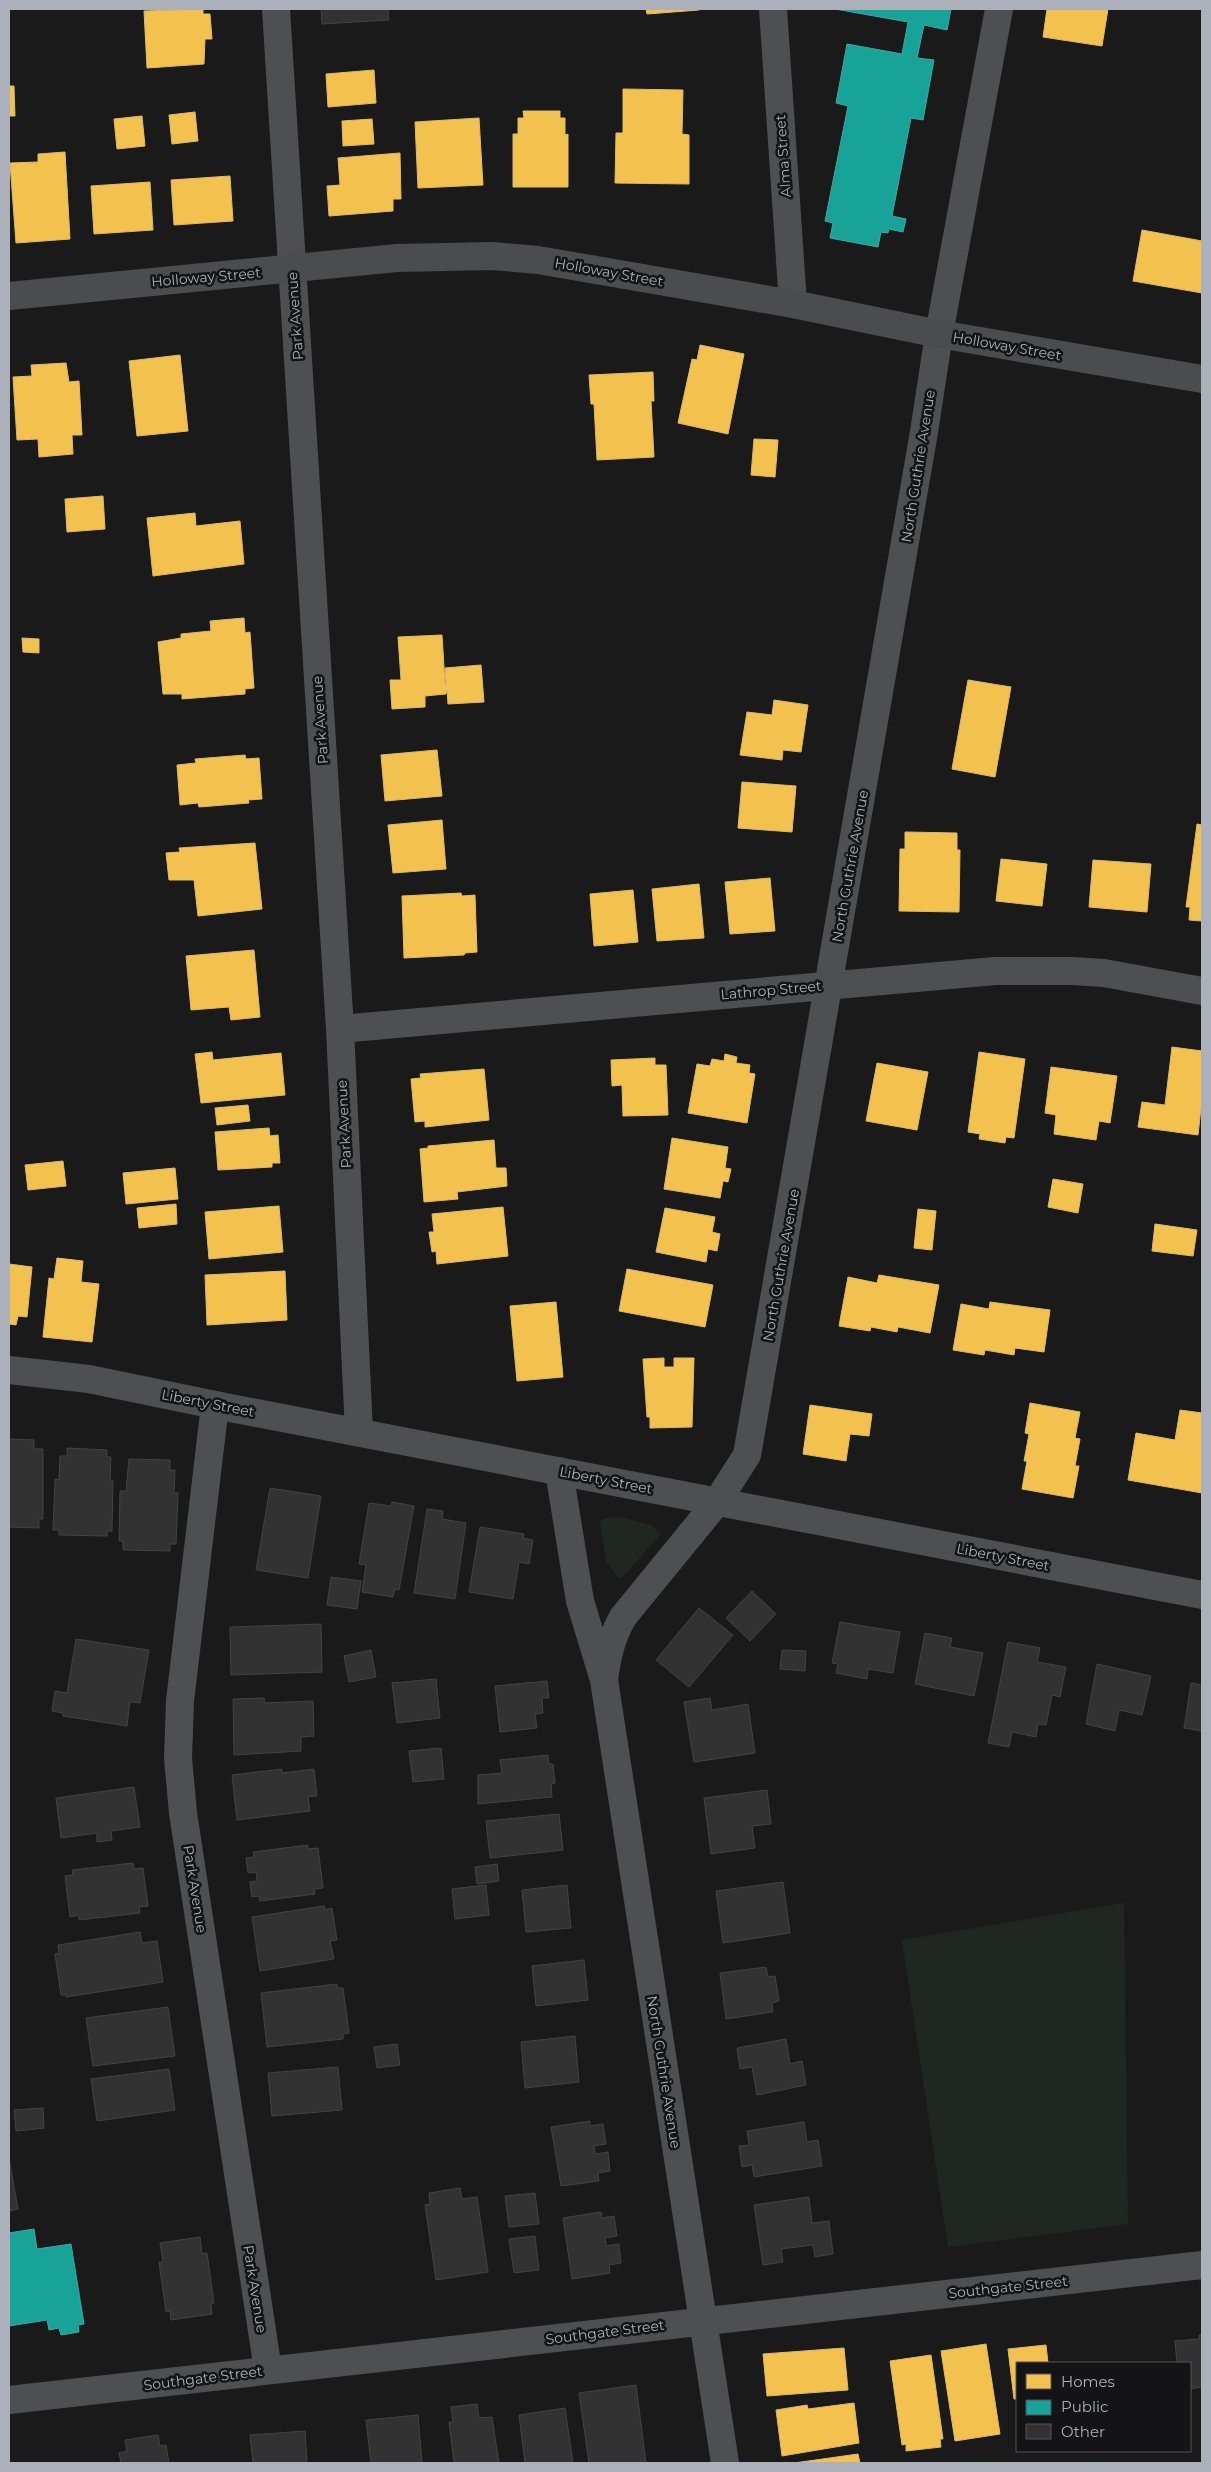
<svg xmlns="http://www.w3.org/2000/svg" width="1211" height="2472" viewBox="0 0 1211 2472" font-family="Montserrat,sans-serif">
<rect width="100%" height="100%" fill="#1a1a1a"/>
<path fill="#202721" d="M619 1517 651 1525 661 1534 622 1578 617 1577 606 1561 600 1522 604 1518Z
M1124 1903 1128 2224 948 2247 902 1940Z"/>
<path fill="#f2c14e" stroke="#ddbc6e" d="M203 9V14H210L212 39H205L204 64 147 68 144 11Z
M646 9H699V10L647 14Z
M1047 9H1108L1102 46 1043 37Z
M374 70 376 103 328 107 326 74Z
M9 86H14L15 116H9Z
M623 89 683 90 682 134 689 135V184L615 183 616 133H623Z
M523 111H560V118H565V135L568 134V187H513V134H518V118H524Z
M195 112 198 141 172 144 169 115Z
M142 116 145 146 117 149 114 119Z
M479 118 483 185 418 188 415 122Z
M372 119 374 144 343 146 342 121Z
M65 152 70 239 16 243 10 163 38 162V154Z
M400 153 401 199H393V211L329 216 327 186 340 185 338 158Z
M230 176 233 221 174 225 171 180Z
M150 182 153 230 94 234 91 186Z
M1142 230 1202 241V293L1133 281Z
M700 345 744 354 728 434 678 423 692 359 697 360Z
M180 355 188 431 137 436 129 361Z
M66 363 69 382 79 381 82 435H72L73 454 39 457 38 439 17 440 13 377 32 376 31 365Z
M653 372 654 401H651L654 457 597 460 594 404H591L589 375Z
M754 439 778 440 775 477 751 475Z
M103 496 105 529 67 532 65 499Z
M195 513 196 526 240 521 244 564 153 576 147 518Z
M244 618 245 633 250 632 254 688 245 689V694L182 699V694H163L158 642 181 638V634L211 631 210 621Z
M442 635 445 683 446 684 445 668 481 665 484 702 448 704 447 690 446 694 425 696V707L392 709 390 680H401L398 637Z
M22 638 39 639V653L23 652Z
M968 680 1011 687 995 777 952 769Z
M774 700 808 705 801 752 783 750 782 760 740 755 747 712 772 715Z
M437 750 442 796 385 801 381 755Z
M245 755 246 759 259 758 262 799 248 800 249 803 199 807 198 803 180 805 177 765 196 763 195 759Z
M742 782 796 786 792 832 738 828Z
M442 820 446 869 393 873 388 825Z
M1197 824 1202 825V921L1189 920 1190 907H1186Z
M905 832 957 833V850H960L959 912 899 911 900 849H905Z
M255 843 262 909 198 916 194 880H169L166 853 180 852 179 848Z
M1001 859 1047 864 1042 906 996 901Z
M1093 860 1151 864 1147 912 1089 907Z
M770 878 775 931 730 934 725 882Z
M699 884 704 938 657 941 652 889Z
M633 890 638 942 594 946 590 894Z
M461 893 462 896 475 895 477 952 465 953 464 955 404 958 402 896Z
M254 950 260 1017 231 1020 229 1007 191 1010 186 956Z
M1172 1047 1202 1051V1099L1198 1135 1138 1127 1142 1102 1165 1105Z
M212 1052 213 1060 281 1053 285 1095 201 1103 195 1054Z
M979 1052 1025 1059 1014 1138 1006 1137 1005 1143 979 1139 980 1134 968 1132Z
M725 1054 737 1057 736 1063 750 1065 749 1073 755 1074 747 1123 688 1113 697 1064 710 1066 712 1059 724 1061Z
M655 1058V1065H666L668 1115 623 1116 622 1085 612 1086 611 1060Z
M877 1063 928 1072 917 1130 866 1121Z
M1051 1067 1117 1076 1110 1123 1099 1121 1096 1140 1054 1134 1056 1115 1045 1113Z
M484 1069 489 1120 425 1127V1121L415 1122 411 1079 421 1078 420 1074Z
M248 1105 250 1121 217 1125 215 1108Z
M269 1128 270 1136 278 1135 280 1163H272V1167L218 1170 215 1132Z
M672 1138 728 1147 725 1168 731 1169 728 1182 723 1181 720 1198 664 1189Z
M494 1140 496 1168H506L507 1186 457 1192 458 1199 424 1202 420 1149 428 1148V1146Z
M63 1161 66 1186 28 1190 25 1165Z
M175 1168 178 1199 126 1204 123 1173Z
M1053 1179 1083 1184 1078 1213 1048 1207Z
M176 1204 177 1224 139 1228 137 1208Z
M279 1206 283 1252 209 1259 205 1212Z
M503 1207 508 1256 437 1264 436 1251 432 1252 429 1232H434L432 1214Z
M665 1208 715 1217 712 1232 720 1234 717 1251 708 1249 706 1262 656 1252Z
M918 1209 936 1211 932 1250 914 1248Z
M1155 1224 1197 1230 1193 1256 1152 1251Z
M57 1258 83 1261 81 1282 99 1284 92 1342 43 1337 49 1278 54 1279Z
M9 1264 32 1267 27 1317 18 1316 16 1325 9 1324Z
M627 1269 713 1285 705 1327 619 1311Z
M285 1271 287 1320 207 1325 205 1275Z
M879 1275 939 1285 930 1333 898 1327 897 1332 871 1327 870 1331 839 1326 848 1277 877 1283Z
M556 1302 563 1377 517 1381 510 1306Z
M990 1302 1050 1310 1044 1352 1015 1348 1014 1355 985 1350 984 1355 953 1350 961 1304 989 1309Z
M664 1358V1367H674V1358H694L692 1427 650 1428V1417H647L643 1359Z
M1030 1403 1080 1412 1075 1438 1080 1439 1075 1466H1079L1073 1498 1022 1489 1027 1461H1024L1029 1434 1025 1433Z
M810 1405 872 1414 869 1436 850 1434 846 1461 803 1454Z
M1180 1410 1202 1413V1493L1128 1480 1136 1433 1175 1440Z
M986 2344 1000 2434 955 2441 941 2351Z
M1046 2345 1048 2363H1017V2399H1014L1008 2349Z
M844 2348 848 2390 767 2396 763 2354Z
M931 2355 943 2439H940L941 2447 906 2451V2444L902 2445 890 2361Z
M854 2403 859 2443 782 2456 776 2410 807 2405 808 2409Z
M858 2454 860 2463H794Z"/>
<path fill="#17a398" stroke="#44a7a2" d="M835 9H951L947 30 924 25 917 58 934 60 923 120 911 118 892 216 906 219 903 232 889 229 888 233 881 232 878 247 830 238 833 223 825 221 848 106 836 103 847 44 902 54 908 22Z
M34 2229 37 2249 71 2244 84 2324 78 2325 79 2332 61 2335 59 2328 49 2330 47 2320 9 2326V2233Z"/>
<path fill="#323232" stroke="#424346" d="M321 9H388L389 20 322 24Z
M9 1439 34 1440V1449H43V1519H39V1528L9 1527Z
M67 1448 107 1450V1457H111L110 1481H113L112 1531H107V1536L59 1535V1530H53L55 1479 59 1480 60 1456H67Z
M129 1459 170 1460V1470H175L174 1493H178L176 1544H170V1551L123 1550V1541H119L120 1491H126Z
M270 1488 321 1496 308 1578 256 1570Z
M392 1502 414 1506 399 1590 395 1589 393 1597 362 1592 366 1565 359 1564 369 1503 391 1506Z
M427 1509 443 1511 442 1519 466 1523 455 1599 414 1593Z
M480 1527 524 1534 523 1538 533 1540 529 1564 519 1562 513 1599 469 1592Z
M331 1577 361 1581 357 1609 327 1605Z
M752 1591 776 1614 750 1641 726 1618Z
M699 1608 733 1635 689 1687 656 1660Z
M840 1622 900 1632 893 1673 868 1669 867 1679 836 1673 838 1664 832 1663Z
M321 1624 322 1672 231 1675 230 1627Z
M925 1633 952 1638 950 1647 983 1653 974 1696 915 1684Z
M76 1639 149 1650 140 1703 130 1702 127 1726 63 1716V1713L52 1711 55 1691 67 1693Z
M1008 1642 1040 1648 1037 1662 1066 1667 1060 1697 1052 1695 1046 1725 1038 1724 1036 1737 1012 1732 1009 1747 988 1743Z
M371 1650 376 1677 349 1682 344 1656Z
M782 1650 806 1651 805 1671 780 1669Z
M1097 1664 1151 1676 1142 1715 1119 1710 1115 1731 1086 1724Z
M436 1679 440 1718 397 1723 392 1683Z
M547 1681 549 1698H542L543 1713 535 1714 537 1728 500 1732 495 1686Z
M1191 1683 1202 1685V1731L1184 1728Z
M264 1698 265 1703 313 1701 314 1736 301 1737V1751L234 1755 233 1699Z
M710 1698 712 1710 748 1704 755 1753 694 1762 684 1702Z
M441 1748 444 1779 413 1782 409 1751Z
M548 1755 549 1764H553L555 1783 551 1784 552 1797 478 1804V1775L502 1773 500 1760Z
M282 1769V1773L314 1769 317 1796 308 1797 310 1811 237 1820 232 1775Z
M134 1787 140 1827 111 1831 112 1840 97 1842V1833L61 1838 56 1798Z
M767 1790 771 1824 752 1826 755 1848 711 1854 704 1798Z
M559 1814 563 1850 490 1858 486 1821Z
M308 1845V1849L318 1848 323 1888 314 1889 315 1894 260 1901 259 1896 252 1897 250 1882 257 1881 256 1872 248 1873 246 1858 254 1857 253 1852Z
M133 1863 134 1869 143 1868 148 1906 139 1907 140 1913 79 1920V1915L70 1917 65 1876 73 1875 72 1870Z
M497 1864 499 1881 477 1884 475 1867Z
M783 1882 790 1933 723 1943 716 1891Z
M486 1885 489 1915 455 1919 452 1889Z
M567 1885 571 1928 526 1932 522 1890Z
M324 1906 325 1910 332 1908 337 1940 330 1941 334 1959 260 1971 252 1917Z
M140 1932 142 1943 157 1941 163 1982 66 1997V1995H61L55 1954 59 1953 58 1945Z
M584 1960 588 2000 536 2006 532 1966Z
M766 1967 768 1977 775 1976 779 2001 772 2003 773 2012 726 2019 720 1973Z
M337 1984V1988H343L349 2033 343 2034V2039L267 2047 261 1993Z
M168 2007 175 2056 93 2066 86 2018Z
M575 2036 579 2082 525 2088 521 2042Z
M786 2039 790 2064 802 2061 806 2085 757 2095 752 2067 740 2069 737 2048Z
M397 2044 400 2065 377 2068 374 2047Z
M338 2067 342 2110 272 2116 268 2073Z
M169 2069 175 2110 97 2121 91 2079Z
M43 2108 44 2128 16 2131 14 2110Z
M590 2121V2126L603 2124 606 2144 594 2146 595 2154 608 2152 610 2171 598 2173 599 2181 561 2186 551 2127Z
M804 2122 807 2142 818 2140 822 2166 754 2177 752 2165 742 2167 739 2146 749 2145 747 2131Z
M9 2158 18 2209 9 2211Z
M460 2188 462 2199 477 2197 488 2272 436 2280 425 2205 430 2204 429 2193Z
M535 2193 539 2224 509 2227 505 2196Z
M809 2197 812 2223 829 2221 833 2254 815 2257 813 2245 781 2249 783 2262 763 2265 754 2205Z
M601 2212 602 2218 614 2216 617 2236 605 2238 606 2246 619 2244 621 2263 609 2265 610 2273 572 2279 563 2218Z
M535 2236 539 2270 514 2273 509 2239Z
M200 2237 202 2254 207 2253 214 2303 211 2304 212 2314 171 2320 170 2311 166 2312 159 2262H163L160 2243Z
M1199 2335H1202V2387L1190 2389V2363H1177L1175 2341 1199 2339Z
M636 2385 646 2463H589L579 2393Z
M477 2404 479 2418 492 2417 499 2463H454L449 2422H453L451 2407Z
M565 2408 573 2463H525L519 2415Z
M418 2415 422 2463H371L366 2420Z
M305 2431 307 2463H253L250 2435Z
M158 2435 160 2446 166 2445 169 2463H121L119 2453 127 2451 125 2440Z"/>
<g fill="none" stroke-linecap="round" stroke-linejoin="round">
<path stroke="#4e4f53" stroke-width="28" d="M276 9 340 1029 359 1432
M773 9 793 304
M340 1029 995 971H1072L1104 973 1202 991
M215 1405 180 1701 178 1758 183 1813 268 2370
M559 1471 580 1601 604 1680 725 2463
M604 1680C607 1657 611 1638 623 1617L717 1502 747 1455 924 432 939 334 999 9
M9 2400 1202 2265"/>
<path stroke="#4e4f53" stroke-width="28" d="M9 1370 89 1379 215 1405 1202 1595"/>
<path stroke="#4b4c4f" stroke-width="28" d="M9 296 397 258 492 256 538 260 793 304 939 334 1202 379"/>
</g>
<g text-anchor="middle" stroke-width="5" stroke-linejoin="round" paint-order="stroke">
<g font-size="14" fill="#acb0ba" stroke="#141416">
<text transform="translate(783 156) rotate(-94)" y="5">Alma Street</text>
<text transform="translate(609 272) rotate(10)" y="5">Holloway Street</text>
<text transform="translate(206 277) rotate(-5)" y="5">Holloway Street</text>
<text transform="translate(295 316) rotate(-94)" y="5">Park Avenue</text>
<text transform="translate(1007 346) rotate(10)" y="5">Holloway Street</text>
<text transform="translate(918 466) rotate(-81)" y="5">North Guthrie Avenue</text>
<text transform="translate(320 720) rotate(-94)" y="5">Park Avenue</text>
<text transform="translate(850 866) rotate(-80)" y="5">North Guthrie Avenue</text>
<text transform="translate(771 990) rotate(-5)" y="5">Lathrop Street</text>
<text transform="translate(344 1124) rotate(-93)" y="5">Park Avenue</text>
<text transform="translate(781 1265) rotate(-80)" y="5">North Guthrie Avenue</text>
<text transform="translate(208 1403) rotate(11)" y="5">Liberty Street</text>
<text transform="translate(606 1480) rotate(11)" y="5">Liberty Street</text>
<text transform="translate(1003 1557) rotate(11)" y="5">Liberty Street</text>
<text transform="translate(195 1889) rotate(81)" y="5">Park Avenue</text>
<text transform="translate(664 2072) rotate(81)" y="5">North Guthrie Avenue</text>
<text transform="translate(1008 2287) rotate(-6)" y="5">Southgate Street</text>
<text transform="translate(255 2289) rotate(81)" y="5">Park Avenue</text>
<text transform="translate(605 2332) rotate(-7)" y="5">Southgate Street</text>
<text transform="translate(203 2378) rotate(-7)" y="5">Southgate Street</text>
</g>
</g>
<rect width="1211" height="2472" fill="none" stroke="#acb0ba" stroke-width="20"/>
<rect x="1016" y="2362" width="175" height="90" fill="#141416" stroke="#515258"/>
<rect x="1026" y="2374" width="25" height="15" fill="#f2c14e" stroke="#515258"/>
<text x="1061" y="2387" font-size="15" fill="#acb0ba">Homes</text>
<rect x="1026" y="2400" width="25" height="15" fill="#17a398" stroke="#515258"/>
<text x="1061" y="2412" font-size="15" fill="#acb0ba">Public</text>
<rect x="1026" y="2424" width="25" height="15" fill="#323232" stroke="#515258"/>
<text x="1061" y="2437" font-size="15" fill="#acb0ba">Other</text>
</svg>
